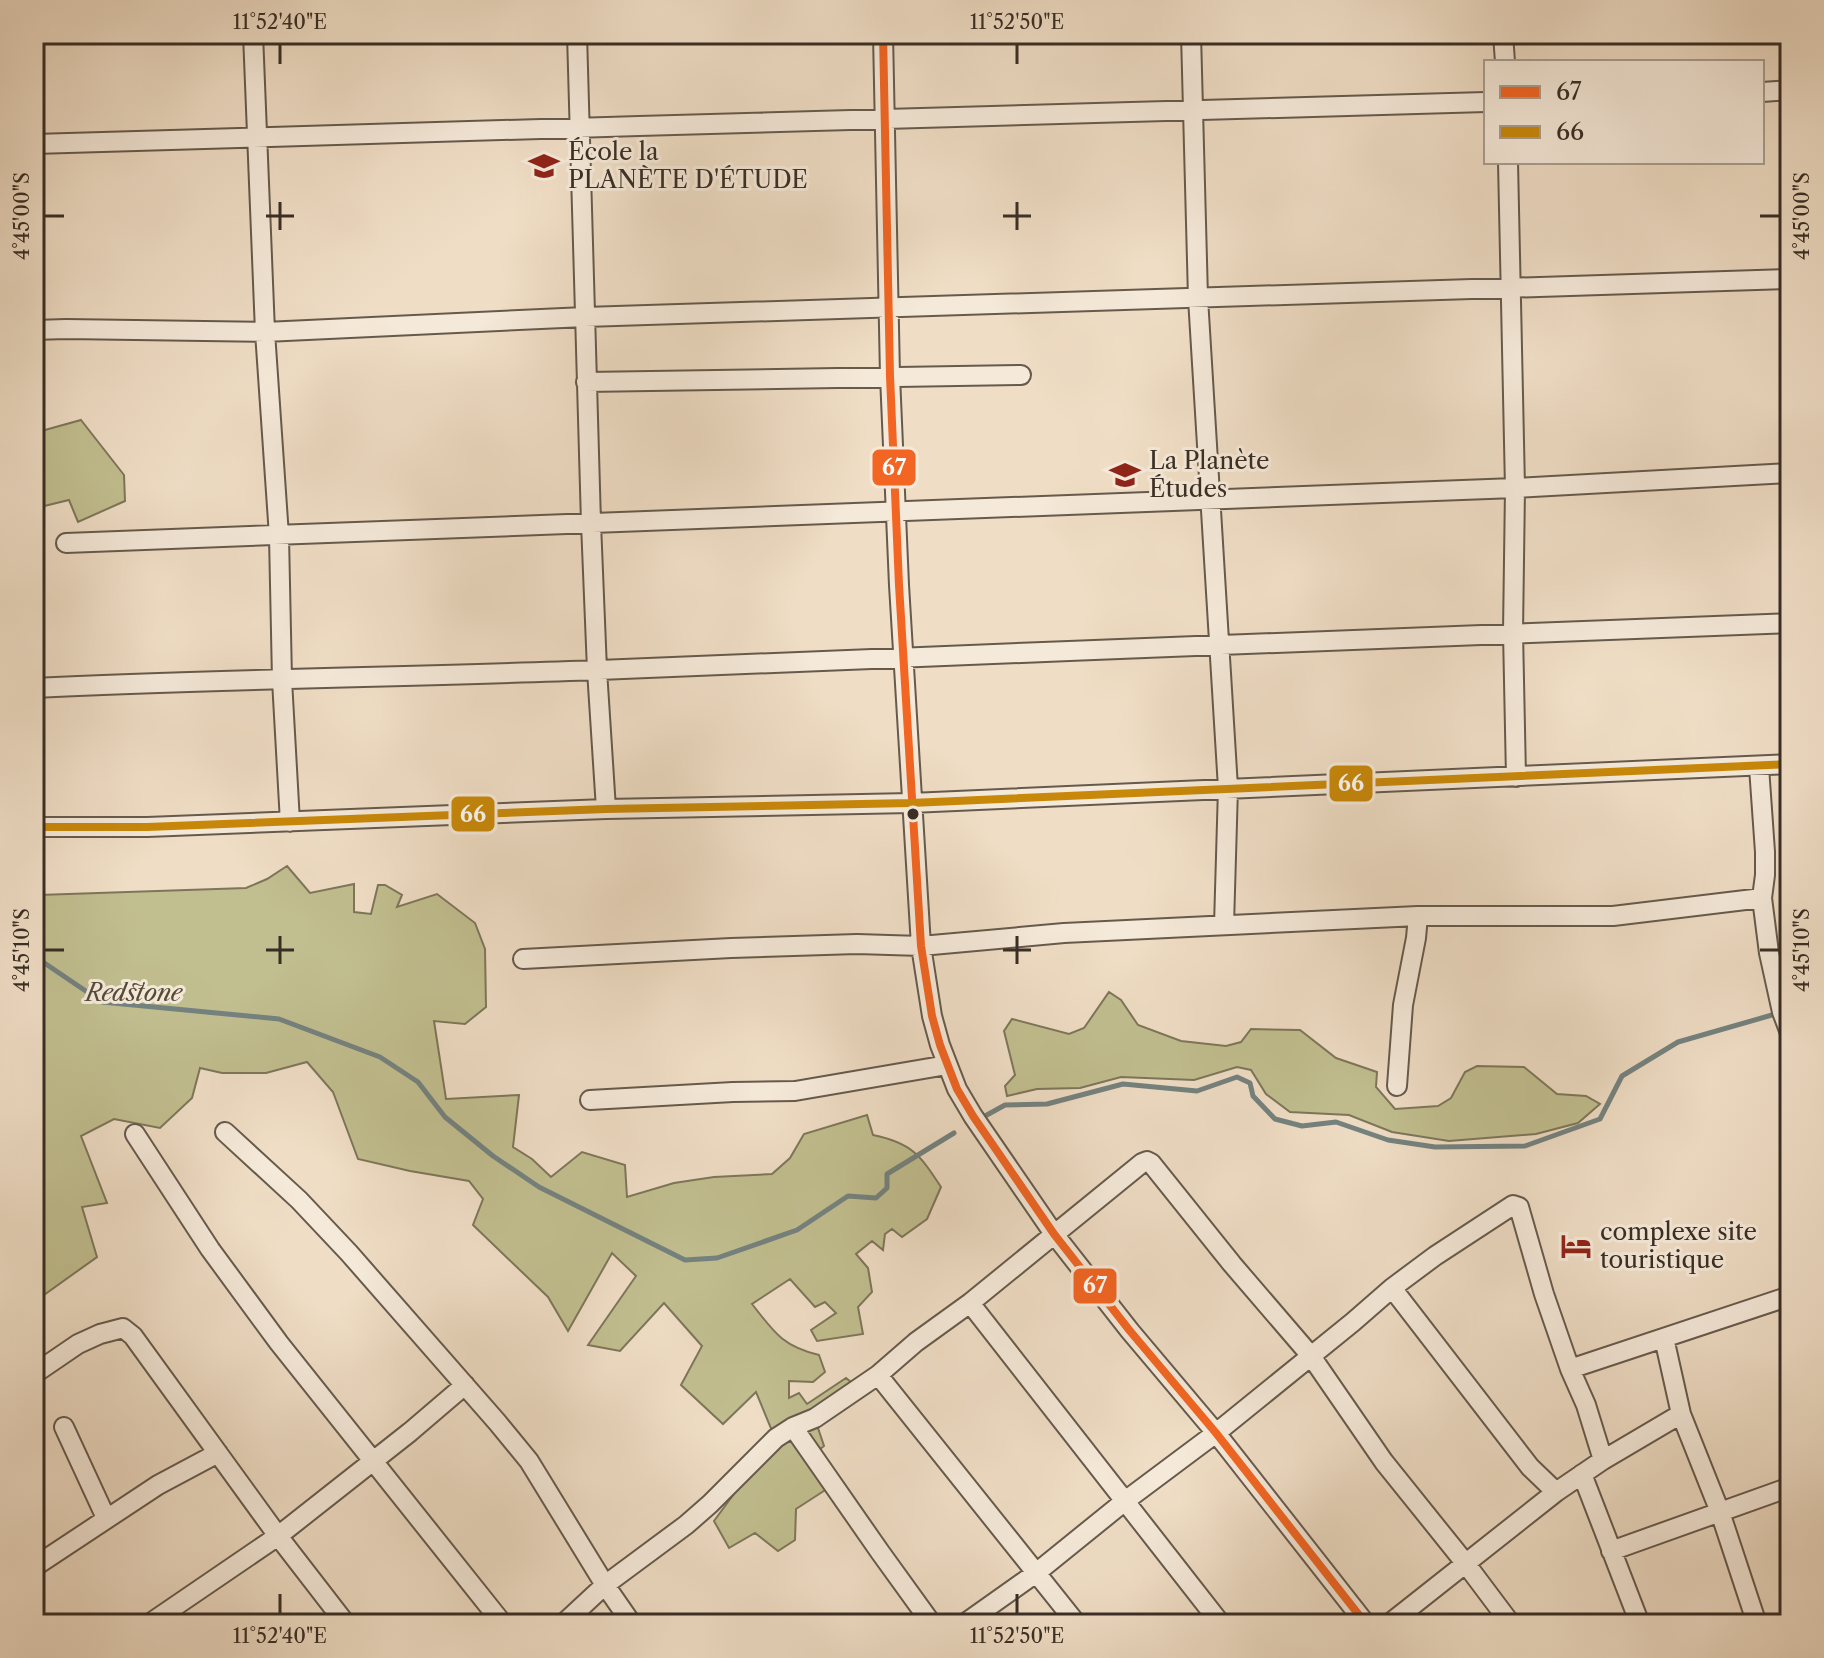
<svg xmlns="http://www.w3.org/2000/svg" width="1824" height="1658" viewBox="0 0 1824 1658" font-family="'Libre Caslon Text',serif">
<rect width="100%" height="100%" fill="#efddc5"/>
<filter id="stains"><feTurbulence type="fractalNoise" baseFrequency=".0025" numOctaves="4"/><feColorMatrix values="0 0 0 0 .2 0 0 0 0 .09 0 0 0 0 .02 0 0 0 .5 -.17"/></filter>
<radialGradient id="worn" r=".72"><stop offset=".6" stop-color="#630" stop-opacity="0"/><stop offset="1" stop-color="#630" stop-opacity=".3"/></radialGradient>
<path fill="#c1be8f" stroke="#7d765a" stroke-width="2" d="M81 420 124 475 125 501 78 522 69 500 36 508 44 562H34V433Z
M287 866 310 893 354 884V912L371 914 378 885H385L402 895 397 907 437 894 475 923 485 949 486 1007 465 1024 434 1021 446 1099 519 1095 513 1147 532 1159 551 1177 582 1152 625 1165 627 1197 674 1183 714 1177 772 1174 790 1158 804 1134 867 1115 873 1135C912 1143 920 1155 941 1187L927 1219 902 1237 892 1229 885 1234 883 1250 872 1241 856 1254 868 1268 872 1292 858 1307 863 1334 817 1341 811 1330 836 1313 825 1302 815 1307 790 1279 752 1304C774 1332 782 1346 819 1355L825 1372 813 1382 789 1381V1398L799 1393 807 1404 846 1378 857 1387 814 1416 824 1446 814 1454 830 1487 796 1509 795 1540 778 1551 755 1533 729 1548 714 1521 775 1438 756 1392 723 1424 681 1385 702 1346 664 1303 620 1351 588 1345 636 1276 612 1253 568 1331 548 1297 473 1225 483 1199 469 1181 410 1171 358 1159 333 1092 307 1062 266 1073H222L200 1068 192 1098 160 1128 114 1119 81 1136 107 1203 82 1207 97 1257 37 1300 34 1297V886L39 895 246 888 267 879Z
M1109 992 1121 1000 1138 1025 1181 1041 1226 1046 1241 1042 1251 1029 1300 1030 1336 1058 1377 1072 1376 1087 1395 1109 1438 1106 1451 1098 1465 1072 1477 1066 1524 1067 1557 1094 1586 1096 1600 1104 1578 1123 1536 1134 1449 1141 1392 1132 1349 1115 1290 1112 1266 1094 1251 1070 1237 1067 1194 1080 1121 1077 1080 1088 1037 1089 1007 1096 1005 1086 1015 1075 1004 1031 1012 1019 1069 1034 1084 1028Z"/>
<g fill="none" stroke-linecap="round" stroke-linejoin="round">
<path stroke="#74827f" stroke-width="5" d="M34 956 102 1002 279 1019 380 1057 418 1082 445 1117 493 1156 539 1187 685 1260 717 1258 797 1230 848 1196 876 1198 887 1188V1174L954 1133
M985 1116 1005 1105 1047 1104 1123 1084 1197 1091 1237 1077 1250 1083 1253 1096 1275 1119 1302 1126 1336 1122 1388 1140 1435 1147 1525 1146 1600 1119 1622 1076 1678 1042 1779 1013"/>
<g stroke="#665a4d" stroke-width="22">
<path id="minor" d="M253 34 265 332 279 536 282 680 290 822
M577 34 591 523 597 670 606 809
M883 34 890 376 899 585 921 946 932 1016 940 1045 957 1089 973 1116 1054 1234 1130 1331 1216 1433 1366 1624
M1191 34 1198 298 1228 788 1224 925
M1503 34 1505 62
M1762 92 1790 90
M34 144C518 131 1002 113 1486 102
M1508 162 1515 488 1513 632 1516 777
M34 330 66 329 265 332 585 317 1790 279
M586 382 1021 375
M66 543 1515 488 1790 473
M34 688C222 679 411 677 599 670 996 655 1393 636 1790 623
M1759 767 1765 852V875L1762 898 1769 953 1782 1012 1790 1033
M34 827H147L606 809 911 803 1790 764
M523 959 731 948 857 944 921 946 1064 933 1418 916H1613L1762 898
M1397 1086 1403 1005 1416 938 1418 916
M590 1100 733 1092 795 1091 947 1065
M225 1132 299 1200 349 1253 497 1422 529 1461 605 1585 632 1624
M135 1134 210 1249 279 1343 503 1624
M1392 1288 1530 1467 1556 1492
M970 1303 1221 1624
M1664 1338 1681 1414 1720 1512 1757 1624
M1570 1369 1790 1296
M34 1374 78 1344 100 1334 123 1328 133 1336 278 1536 346 1624
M878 1375 1077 1624
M64 1427 106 1518
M793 1427 880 1552 932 1624
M1582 1474 1640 1624
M1611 1551 1790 1487
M34 1567 158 1485 218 1453
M149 1624 278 1536 410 1432 465 1385
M563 1624 605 1585 686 1525 710 1504 776 1438 793 1427 815 1418 878 1375 916 1342 970 1303 1142 1163 1147 1161 1151 1163 1232 1264 1311 1356 1384 1462 1466 1564 1511 1624
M964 1624 1036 1573 1125 1501 1216 1433 1353 1322 1392 1288 1435 1256 1513 1205 1519 1207 1544 1294 1570 1369 1586 1405 1603 1460
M1389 1624 1556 1492 1603 1460 1681 1414"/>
</g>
<use href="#minor" stroke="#f5e9d9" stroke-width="18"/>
<g stroke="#f5e9d9" stroke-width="14">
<path id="bus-1" d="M883 34 890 376 899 585 921 946 932 1016 940 1045 957 1089 973 1116 1054 1234 1130 1331 1216 1433 1366 1624"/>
</g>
<g stroke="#f5e9d9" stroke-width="14">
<path id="bus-2" d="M34 827H147L606 809 911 803 1790 764"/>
</g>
<use href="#bus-1" stroke="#f26522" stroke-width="8"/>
<use href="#bus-2" stroke="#c88809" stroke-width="8"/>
</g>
<path fill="none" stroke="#392e25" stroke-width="3" d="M280 44V64M1017 44V64M280 202V230M1017 202V230M44 216H64M266 216H294M1003 216H1031M1760 216H1780M280 936V964M1017 936V964M44 950H64M266 950H294M1003 950H1031M1760 950H1780M280 1594V1614M1017 1594V1614"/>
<defs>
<g id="school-bare" transform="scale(2.4)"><path d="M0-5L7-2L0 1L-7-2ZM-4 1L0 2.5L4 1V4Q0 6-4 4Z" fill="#8f2418" stroke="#f5e9d9" stroke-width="2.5" paint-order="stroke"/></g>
<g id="hotel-bare" transform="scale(2.4)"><path d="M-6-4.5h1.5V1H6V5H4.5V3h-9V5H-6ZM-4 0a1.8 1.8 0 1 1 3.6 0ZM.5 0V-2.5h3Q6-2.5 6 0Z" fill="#8f2418" stroke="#f5e9d9" stroke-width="2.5" paint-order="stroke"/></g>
</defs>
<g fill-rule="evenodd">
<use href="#school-bare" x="544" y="166"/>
<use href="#school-bare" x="1125" y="475"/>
<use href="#hotel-bare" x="1576" y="1246"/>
</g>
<circle fill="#392e25" stroke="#f5e9d9" stroke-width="3" cx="913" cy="814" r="7"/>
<g text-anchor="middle" stroke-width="6" stroke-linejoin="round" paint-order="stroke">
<g font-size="24" fill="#392e25" stroke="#f5e9d9" text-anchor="start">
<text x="568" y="160">École la<tspan x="568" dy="28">PLANÈTE D'ÉTUDE</tspan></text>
<text x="1149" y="469">La Planète<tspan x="1149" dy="28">Études</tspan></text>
<text x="1600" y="1240">complexe site<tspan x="1600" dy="28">touristique</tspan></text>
</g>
<g font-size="24" font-style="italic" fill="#544b3a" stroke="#f5e9d9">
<text x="134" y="1001">Redstone</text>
</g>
</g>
<g stroke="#f5e9d9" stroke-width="3">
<rect x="871" y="448" width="46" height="39" rx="8" fill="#f26522"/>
<rect x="1328" y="764" width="46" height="39" rx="8" fill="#c88809"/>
<rect x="450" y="795" width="46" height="38" rx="8" fill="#c88809"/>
<rect x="1072" y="1267" width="46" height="38" rx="8" fill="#f26522"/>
</g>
<g font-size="22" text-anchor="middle" font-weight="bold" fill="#fff">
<text x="894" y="475">67</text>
<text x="1351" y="791">66</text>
<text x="473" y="822">66</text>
<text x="1095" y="1293">67</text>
</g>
<rect width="1824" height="1658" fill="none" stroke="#efddc5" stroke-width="88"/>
<rect x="1484" y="60" width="280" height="104" fill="#f5e9d9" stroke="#aa9e91" stroke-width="2"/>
<rect x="1500" y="86" width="40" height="12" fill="#f26522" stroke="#aa9e91" stroke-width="2"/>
<text x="1556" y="100" font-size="24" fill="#392e25">67</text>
<rect x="1500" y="126" width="40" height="12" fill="#c88809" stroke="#aa9e91" stroke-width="2"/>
<text x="1556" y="140" font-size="24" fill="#392e25">66</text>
<rect x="44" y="44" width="1736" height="1570" fill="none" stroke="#392e25" stroke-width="3"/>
<g font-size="20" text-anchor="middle" fill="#392e25">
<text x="280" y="29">11°52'40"E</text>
<text x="1017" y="29">11°52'50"E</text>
<text transform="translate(22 216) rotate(-90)" y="7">4°45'00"S</text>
<text transform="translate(1802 216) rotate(-90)" y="7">4°45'00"S</text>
<text transform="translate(22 950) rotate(-90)" y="7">4°45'10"S</text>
<text transform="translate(1802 950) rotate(-90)" y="7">4°45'10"S</text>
<text x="280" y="1643">11°52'40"E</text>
<text x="1017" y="1643">11°52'50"E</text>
</g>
<rect width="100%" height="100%" filter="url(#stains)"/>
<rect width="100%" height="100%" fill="url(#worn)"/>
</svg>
